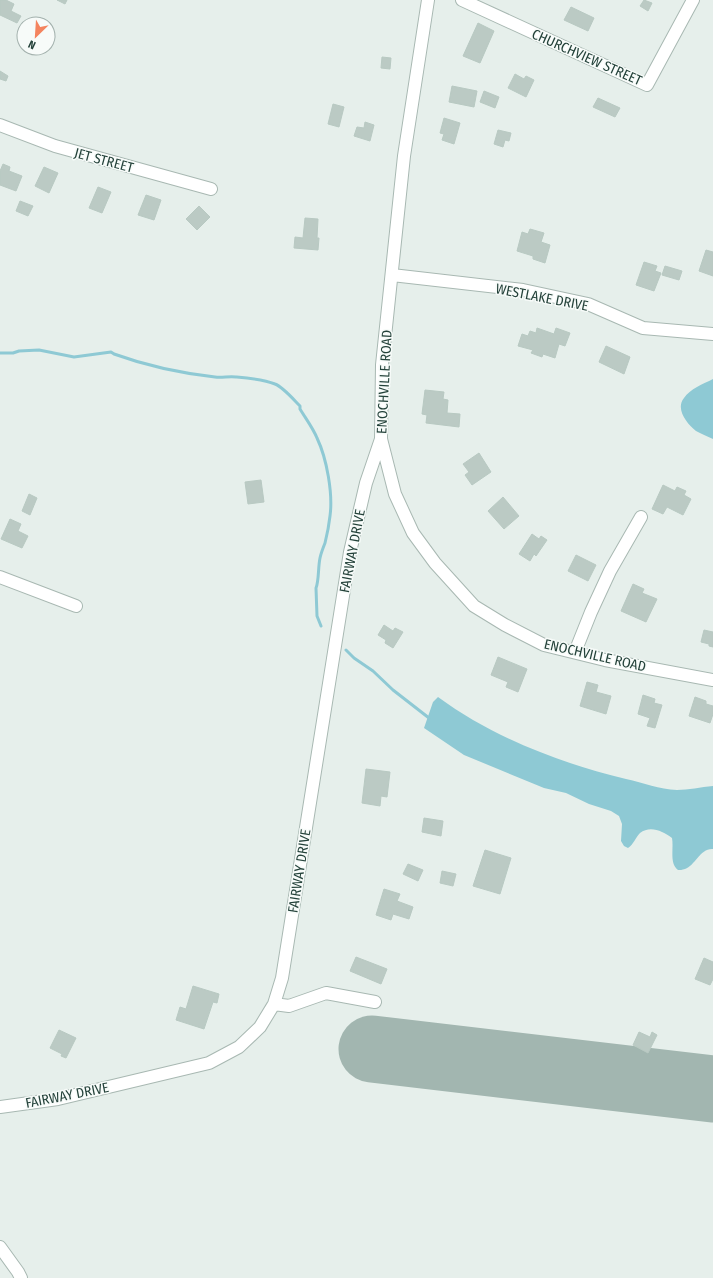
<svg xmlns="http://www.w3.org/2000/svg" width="713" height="1278" viewBox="0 0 713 1278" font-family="'Fira Sans Condensed',sans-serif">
<rect width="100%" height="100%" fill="#e6efeb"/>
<path fill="#8ec9d4" d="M713 379V439C707 436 701 434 696 431 687 424 675 409 684 398 690 389 703 384 713 379Z
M438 697C494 738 560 763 626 779 644 783 659 789 677 790 688 790 701 787 713 786V849C700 848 695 866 685 869 682 870 680 870 678 870 669 863 674 848 672 838 663 831 650 825 640 833 635 838 634 844 628 848L624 846 621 841 622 824 619 816 611 811 589 804 566 793 544 788 464 755 424 728 433 702Z"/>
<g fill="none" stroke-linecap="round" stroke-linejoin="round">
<path stroke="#8ec9d4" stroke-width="3" d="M0 353H13L19 351 39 350 74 357 111 352 114 354C147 366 180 373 215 377 222 378 229 376 236 377 249 378 263 379 275 384 283 387 294 400 300 406V409C306 419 313 428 317 438 327 459 333 494 330 516 329 525 327 535 325 543 323 548 321 553 320 558 318 567 319 581 316 588L317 616 321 626
M346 650 354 658 373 671 393 690 429 718"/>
<path stroke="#a2b6b0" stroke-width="67" d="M372 1049 713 1089"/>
</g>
<path fill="#bbcac4" stroke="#b8c9c2" d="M0 0H6L14 4 11 11 21 16 17 23 0 15Z
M57 0H67L65 4Z
M644 0 652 3 648 11 640 6Z
M571 7 594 18 588 31 564 20Z
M478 23 494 31 480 63 463 56Z
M382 57 391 58 390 69 381 68Z
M0 71 8 76 6 81 0 79Z
M515 74 524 79 526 76 534 80 526 97 508 88Z
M452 86 477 91 474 107 449 102Z
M484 91 499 97 495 108 480 102Z
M598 98 620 108 615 117 593 107Z
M333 104 344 107 339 127 328 124Z
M444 118 460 123 454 144 442 140 444 134 440 133Z
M365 122 374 125 370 141 354 136 357 127 364 128Z
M498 130 511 133 509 141 505 140 503 147 494 144Z
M3 164 10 167 9 171 22 176 16 191 0 185V171Z
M44 167 58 173 49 193 35 186Z
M98 187 111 192 102 213 89 208Z
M146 195 161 200 154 220 138 215Z
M20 201 33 206 28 216 16 211Z
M199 206 210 217 197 230 186 219Z
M305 218 318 219 317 238H319L318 250 294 248 295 237 303 238Z
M530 229 544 233 541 242 550 245 545 263 533 259V256L517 251 522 232 528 234Z
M706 250 713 252V276L699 271Z
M644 262 657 266 655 271 661 273 654 291 636 285Z
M665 266 682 271 679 280 662 275Z
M537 328 554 334 556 328 570 333 565 346 559 344 555 358 543 354 542 357 531 353 533 350 518 346 522 334 528 336 530 331 536 333Z
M606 346 630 357 624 374 599 362Z
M425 390 444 392 443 399 448 400 447 413 460 414 459 427 426 423 427 415 422 414Z
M479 453 491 472 472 485 465 475 469 472 463 464Z
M261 480 264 502 248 504 245 482Z
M663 485 675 491 677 487 686 491 684 495 691 499 683 515 667 507 663 514 652 509Z
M29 494 37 498 30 515 22 511Z
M503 497 519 516 504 529 488 511Z
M10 519 21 524 18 531 28 536 22 548 1 539Z
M532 534 539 539 541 536 547 540 536 556 534 554 530 561 519 554Z
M576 555 596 565 588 581 568 571Z
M633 584 644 589 642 593 657 599 646 622 621 611Z
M384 625 393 631 395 628 403 632 393 648 385 643 386 640 378 635Z
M704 630 713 632V647L709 646V644L701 642Z
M498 657 527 669 518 692 506 687 508 682 491 675Z
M587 682 598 685 596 692 611 696 606 714 580 706Z
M643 695 655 699 654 703 662 705 655 728 647 726 650 718 638 714Z
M695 697 706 701V704L713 706V714L710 723 689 716Z
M366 769 390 772 387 797 381 796 380 806 362 803Z
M424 818 443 821 441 836 422 832Z
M485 850 511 858 500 894 473 886Z
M408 864 423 870 418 881 403 874Z
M442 871 456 874 453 886 440 883Z
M384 889 400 894 397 901 413 907 409 919 393 914 391 920 376 915Z
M356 957 387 969 381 984 350 971Z
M704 958 713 962V979L710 985 695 979Z
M193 986 219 994 217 1003 213 1002 204 1029 176 1020 180 1007 186 1009Z
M59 1030 76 1038 66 1058 61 1056 62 1054 50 1048Z
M639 1032 650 1037 652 1032 657 1035 648 1053 633 1045Z"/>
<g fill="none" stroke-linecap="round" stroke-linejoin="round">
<g stroke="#a8b8b2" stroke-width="14">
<path id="minor" d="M428 0 404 156 382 365 381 439 395 494 413 533 435 563 474 606 505 625 544 645 605 660 713 680
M462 0 647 85 693 0
M0 125 55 146 211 189
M392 275 523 290 588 304 643 328 713 334
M0 577 76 606
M575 652 591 612 610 571 641 517
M274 1004 289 1006 326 993 375 1002
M0 1107 58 1099 209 1063 239 1047 260 1027 274 1004 282 978 350 552 366 483 381 439
M0 1247 18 1272 21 1278"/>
</g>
<use href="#minor" stroke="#fff" stroke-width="12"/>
</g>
<g text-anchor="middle" stroke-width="3" stroke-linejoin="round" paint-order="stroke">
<g font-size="14" fill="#24423a" stroke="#f7fbf9">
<text transform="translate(587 57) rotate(24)" y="5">CHURCHVIEW STREET</text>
<text transform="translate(104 160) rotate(15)" y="5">JET STREET</text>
<text transform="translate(542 297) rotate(11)" y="5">WESTLAKE DRIVE</text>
<text transform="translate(384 382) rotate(-87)" y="5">ENOCHVILLE ROAD</text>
<text transform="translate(352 551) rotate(-79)" y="5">FAIRWAY DRIVE</text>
<text transform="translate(595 655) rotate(13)" y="5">ENOCHVILLE ROAD</text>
<text transform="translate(299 871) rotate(-81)" y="5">FAIRWAY DRIVE</text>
<text transform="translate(67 1095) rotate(-11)" y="5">FAIRWAY DRIVE</text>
</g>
</g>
<g transform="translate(36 36) rotate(205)"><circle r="19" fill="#f7fbf9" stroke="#a3b1ad"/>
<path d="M0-3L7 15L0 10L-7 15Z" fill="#f4845f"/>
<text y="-6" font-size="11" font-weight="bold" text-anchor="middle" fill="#24423a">N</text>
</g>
</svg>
